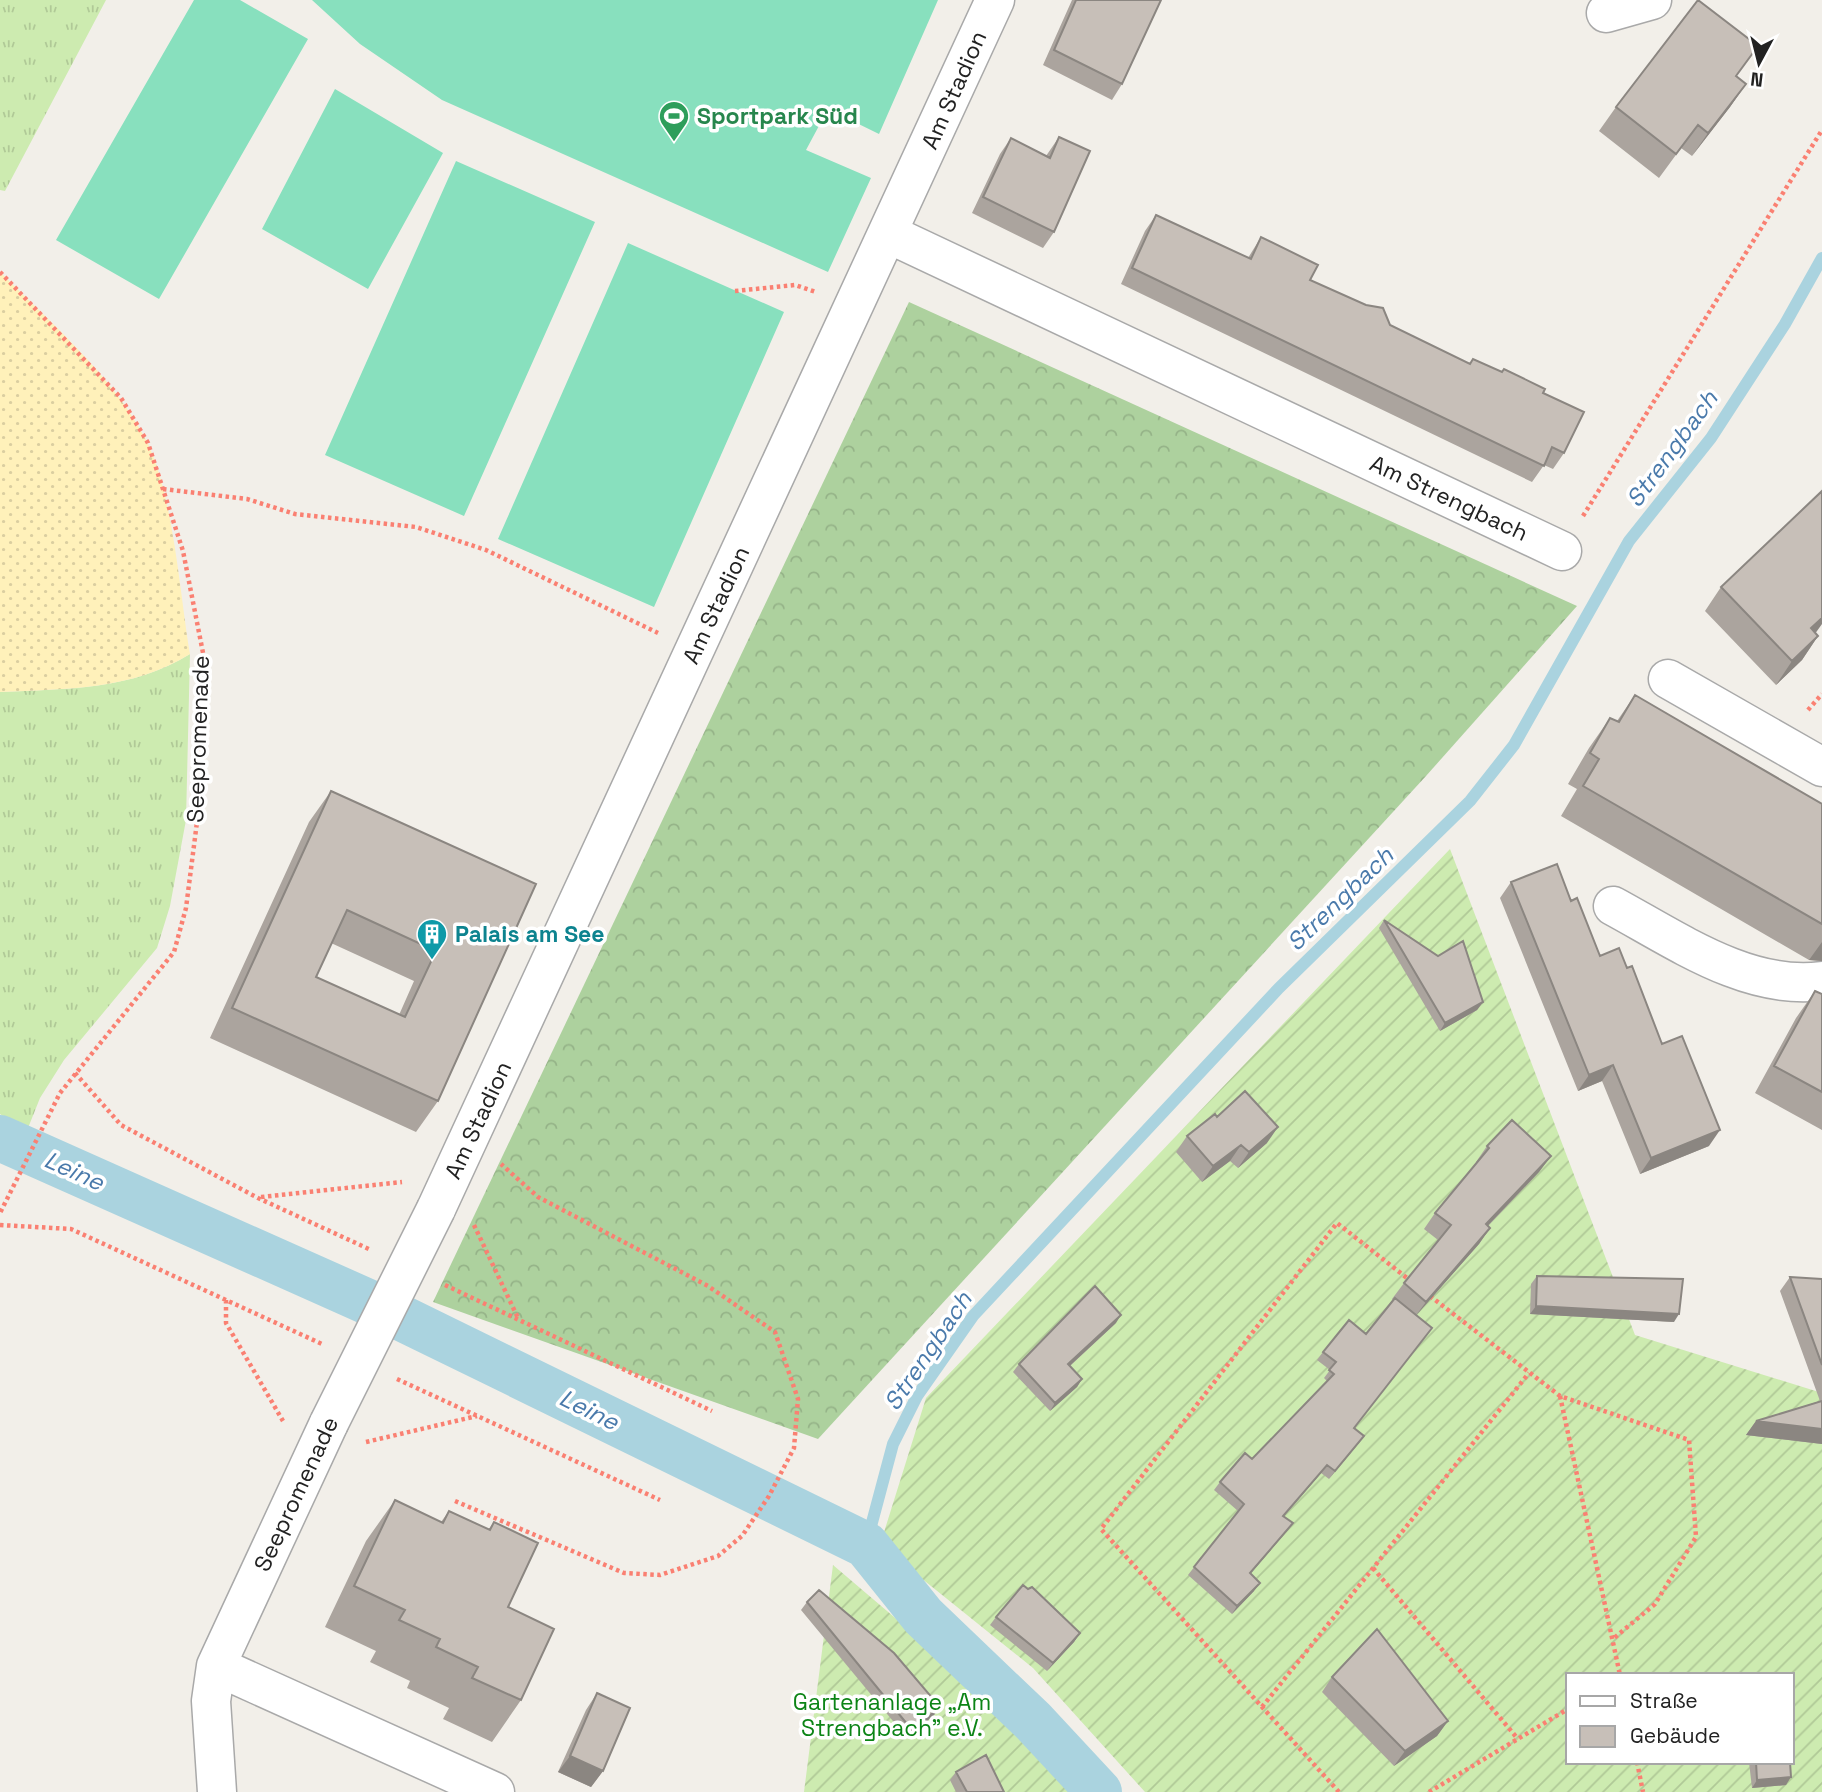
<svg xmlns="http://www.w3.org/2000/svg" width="1822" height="1792" viewBox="0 0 1822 1792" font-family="'Space Grotesk',sans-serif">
<defs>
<pattern id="grass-tufts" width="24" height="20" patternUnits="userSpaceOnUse" patternTransform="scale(1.75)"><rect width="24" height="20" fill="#cdebb0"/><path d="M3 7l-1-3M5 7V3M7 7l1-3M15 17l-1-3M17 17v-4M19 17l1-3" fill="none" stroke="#b0c997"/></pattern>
<pattern id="forest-crowns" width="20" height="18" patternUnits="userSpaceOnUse" patternTransform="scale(1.75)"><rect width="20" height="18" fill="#add19e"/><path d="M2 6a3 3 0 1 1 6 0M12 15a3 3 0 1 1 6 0" fill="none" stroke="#95b388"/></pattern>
<pattern id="sand-dots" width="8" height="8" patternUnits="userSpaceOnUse" patternTransform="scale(1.75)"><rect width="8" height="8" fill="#fff1ba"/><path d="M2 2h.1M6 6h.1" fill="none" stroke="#dacea0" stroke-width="1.8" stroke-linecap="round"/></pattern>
<pattern id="garden-furrows" width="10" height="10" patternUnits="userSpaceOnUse" patternTransform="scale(1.75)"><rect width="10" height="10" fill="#cdebb0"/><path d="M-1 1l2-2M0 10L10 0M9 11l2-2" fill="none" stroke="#b0c997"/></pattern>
</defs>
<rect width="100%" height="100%" fill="#f2efe9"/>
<path fill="url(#grass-tufts)" d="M0 0H106L5 191 0 190Z
M190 654 186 820 170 906 157 948 64 1060 40 1098 26 1133 0 1114V692C65 689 133 690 190 654Z"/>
<path fill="url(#forest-crowns)" d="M909 302 1577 606 1426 776 818 1439 433 1302Z"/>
<path fill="url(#sand-dots)" d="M0 272C52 324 112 375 146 440 173 492 180 595 190 654 133 690 65 689 0 692Z"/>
<path fill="url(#garden-furrows)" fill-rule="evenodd" d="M1450 849 1635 1335 1822 1393V1792H1145L1033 1668 880 1545 926 1398ZM1568 1675H1792V1762H1568Z
M833 1565 988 1697 1076 1792H804Z"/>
<path fill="#88e0be" d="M194 0H240L308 39 159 299 56 240Z
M312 0H938L879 134 828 109 806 150 871 178 828 272 442 100 360 44Z
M335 89 443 153 368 289 262 229Z
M456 161 595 222 464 516 325 455Z
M628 243 784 312 654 607 498 539Z"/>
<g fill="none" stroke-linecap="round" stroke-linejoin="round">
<path stroke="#aad3df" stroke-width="12" d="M866 1545 893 1444 917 1396 973 1316 1279 988 1470 801 1514 745 1629 541 1711 438 1785 324 1822 258"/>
<path stroke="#aad3df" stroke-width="46" d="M0 1138 377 1306 866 1545 923 1616 1033 1721 1099 1792"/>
<g stroke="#a9a9a9" stroke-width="41">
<path id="minor" d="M1606 13 1652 0
M889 234 1562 551
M1668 679 1822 767
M1613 906C1676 940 1748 991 1822 981
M436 1209 995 0
M216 1666 495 1792
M217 1792 211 1701 216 1666 329 1423"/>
</g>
<path stroke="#fa8072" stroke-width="4.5" stroke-dasharray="3.5 3.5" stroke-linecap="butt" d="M0 272 121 398 148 443 183 551 204 658 197 822 186 908 174 952 60 1093 0 1213
M735 291 795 285 816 292
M163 489 247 499 295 514 416 527 486 550 658 633
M1583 516 1822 130
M1808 710 1822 694
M75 1073 121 1125 258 1198 371 1250
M261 1197 402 1182
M0 1225 71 1229 322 1344
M474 1225 518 1318
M445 1285 712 1411
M1430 1296 1560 1396 1689 1440 1696 1537 1655 1604 1613 1639
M226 1300V1323L283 1421
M397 1379 660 1500
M1560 1396 1620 1675
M366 1442 477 1416
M455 1501 624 1573 660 1575 718 1556 742 1536 769 1496 794 1448 798 1399 775 1332 708 1286 538 1197 501 1164
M1373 1568 1518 1739
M1262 1707 1529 1373
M1637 1762 1643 1792
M1339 1792 1101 1529 1337 1223 1412 1282
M1429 1792 1568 1709"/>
<use href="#minor" stroke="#fff" stroke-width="38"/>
<g stroke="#a9a9a9" stroke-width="41" stroke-linecap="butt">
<path id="minor-bridge" d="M329 1423 436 1209"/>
</g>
<use href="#minor-bridge" stroke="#fff" stroke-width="38"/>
</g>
<path fill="#aba49e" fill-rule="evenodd" d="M1072 0H1161L1122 84 1112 100 1043 65Z
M1737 76 1746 84 1730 107 1692 156 1681 148 1659 178 1599 131 1616 107Z
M1059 137 1054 232 1043 248 972 213 1000 154 1011 138 1046 156Z
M1156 215 1248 258 1261 237 1310 280 1390 325 1469 364 1473 359 1543 393 1564 453 1553 469 1544 465 1532 482 1121 284 1145 231Z
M1721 587 1817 631 1815 633 1818 636 1802 660 1776 685 1705 611Z
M1635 695 1822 804V961L1809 960 1561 816 1577 789 1568 784 1589 748 1610 718 1617 721Z
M331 791 536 884 438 1101 416 1132 210 1038 309 822ZM331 943 414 981 399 1015 316 977Z
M1511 882 1571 901 1600 956 1627 968 1709 1146 1640 1174 1602 1081 1578 1091 1500 898Z
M1384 920 1483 1002 1477 1010 1440 1031 1379 928Z
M1815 991 1822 994V1130L1755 1093 1796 1018Z
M1217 1117 1267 1143 1238 1168 1230 1161 1202 1182 1176 1152 1187 1136Z
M1487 1146 1551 1156 1539 1172 1488 1226 1490 1228 1479 1244 1416 1315 1355 1429 1364 1436 1329 1479 1321 1473 1284 1516 1287 1531 1250 1574 1254 1591 1232 1614 1188 1575 1238 1511 1214 1490 1220 1482 1252 1459 1327 1381 1324 1378 1330 1370 1317 1360 1323 1352 1366 1334 1393 1300 1392 1299 1404 1283 1438 1240 1424 1229 1435 1213 1477 1163 1476 1162Z
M1537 1276 1674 1322 1530 1314 1531 1284Z
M1790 1277 1822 1279V1444L1746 1435 1756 1421 1820 1401 1780 1291Z
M1116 1323 1070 1366 1082 1379 1077 1387 1050 1411 1013 1372 1019 1364Z
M395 1500 441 1522 449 1511 488 1530 494 1522 508 1607 521 1700 492 1742 443 1719 449 1708 407 1688 410 1681 370 1662 376 1651 325 1627 366 1541Z
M807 1602 940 1707 934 1715 907 1738 801 1610Z
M996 1617 1080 1633 1074 1642 1047 1671 990 1625Z
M1332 1677 1448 1721 1437 1736 1394 1766 1322 1692Z
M597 1693 603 1771 591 1787 558 1772 586 1710Z
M1749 1762H1790L1786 1785 1752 1788Z
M956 1772 1004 1792H956L950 1780Z"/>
<path fill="#8b8681" d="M1746 84 1730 107 1692 156 1708 133Z
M1822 618V624L1817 631 1794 652 1811 628Z
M1818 636 1802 660 1776 685 1792 661Z
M1822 942V961L1809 960Z
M1483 1002 1477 1010 1440 1031 1445 1023Z
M1613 1065 1602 1081 1578 1091 1589 1075Z
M1278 1127 1267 1143 1238 1168 1249 1152Z
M1720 1130 1709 1146 1640 1174 1651 1158Z
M1241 1145 1230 1161 1202 1182 1213 1166Z
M1551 1156 1539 1172 1474 1240 1486 1224Z
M1490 1228 1479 1244 1414 1318 1426 1302Z
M1536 1306 1679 1314 1674 1322 1530 1314Z
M1121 1315 1116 1323 1063 1372 1068 1364Z
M1082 1379 1077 1387 1050 1411 1055 1403Z
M1756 1421 1822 1429V1444L1746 1435Z
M1364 1436 1358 1444 1329 1479 1335 1471Z
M1327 1465 1321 1473 1277 1524 1283 1516Z
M1293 1523 1287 1531 1244 1581 1250 1573Z
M1260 1583 1254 1591 1232 1614 1237 1606Z
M1080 1633 1074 1642 1047 1671 1053 1663Z
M940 1707 934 1715 907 1738 912 1730Z
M1448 1721 1437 1736 1394 1766 1405 1751Z
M570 1756 603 1771 591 1787 558 1772Z
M1791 1777 1786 1785 1752 1788 1757 1780Z"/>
<path fill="#c7bfb8" stroke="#8b8681" stroke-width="2" fill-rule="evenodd" d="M1076 0H1161L1122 84 1054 50Z
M1698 0 1758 46 1736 76 1746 84 1708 133 1698 125 1676 154 1616 107Z
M1059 137 1090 151 1054 232 983 197 1011 138 1050 158Z
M1156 215 1251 259 1261 237 1318 265 1310 280 1366 305 1383 308 1390 325 1470 364 1473 359 1502 372 1504 369 1545 389 1543 393 1584 412 1564 453 1552 447 1544 466 1132 268Z
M1822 491V618L1811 628 1818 636 1792 661 1721 587Z
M1635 695 1822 804V924L1583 786 1599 759 1590 753 1610 718 1619 722Z
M331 791 536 884 438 1101 232 1008ZM347 910 436 951 405 1017 316 977Z
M1557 864 1571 901 1577 898 1600 956 1619 948 1627 968 1632 966 1662 1044 1682 1036 1720 1130 1651 1158 1613 1065 1589 1075 1511 882Z
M1384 920 1438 956 1463 941 1483 1002 1445 1023Z
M1815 991 1822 994V1092L1774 1066Z
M1245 1091 1278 1127 1249 1152 1241 1145 1213 1166 1187 1136 1215 1114 1217 1117Z
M1512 1120 1551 1156 1486 1224 1490 1228 1426 1302 1404 1283 1451 1225 1435 1213 1489 1148 1487 1146Z
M1537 1276 1683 1279 1679 1314 1536 1306Z
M1790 1277 1822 1279V1365Z
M1095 1286 1121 1315 1068 1364 1082 1379 1055 1403 1019 1364Z
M1395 1298 1432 1328 1354 1428 1364 1436 1335 1471 1327 1465 1283 1516 1293 1523 1250 1573 1260 1583 1237 1606 1194 1567 1244 1504 1220 1482 1245 1453 1252 1459 1334 1374 1329 1370 1336 1362 1323 1352 1349 1320 1366 1334Z
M1822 1401V1429L1756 1421Z
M395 1500 443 1523 449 1511 490 1530 494 1522 538 1543 508 1607 554 1629 521 1700 472 1678 478 1667 436 1647 440 1639 399 1620 405 1610 354 1586Z
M1023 1585 1028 1589 1032 1587 1080 1633 1053 1663 996 1617Z
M819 1590 894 1653 940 1707 912 1730 807 1602Z
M1377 1629 1448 1721 1405 1751 1332 1677Z
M597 1693 630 1708 603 1771 570 1756Z
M986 1755 1004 1792H967L956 1772Z
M1756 1762H1790L1791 1777 1757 1780Z"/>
<defs>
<g id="stadium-pin" transform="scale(1.575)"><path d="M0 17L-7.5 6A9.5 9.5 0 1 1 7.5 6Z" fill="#2e9e5b" stroke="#fff"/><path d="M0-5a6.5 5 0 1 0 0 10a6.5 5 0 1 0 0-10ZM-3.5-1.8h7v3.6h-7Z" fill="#fff"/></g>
<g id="building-pin" transform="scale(1.575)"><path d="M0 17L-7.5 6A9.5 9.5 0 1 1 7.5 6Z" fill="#0f9aa8" stroke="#fff"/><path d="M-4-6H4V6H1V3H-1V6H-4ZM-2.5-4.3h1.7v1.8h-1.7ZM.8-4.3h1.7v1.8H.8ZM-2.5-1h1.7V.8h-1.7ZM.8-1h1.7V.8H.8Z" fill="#fff"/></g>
</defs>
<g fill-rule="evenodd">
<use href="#stadium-pin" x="674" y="116"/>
<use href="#building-pin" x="432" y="934"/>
</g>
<g text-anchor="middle" stroke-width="7" stroke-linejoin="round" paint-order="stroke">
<g font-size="23" fill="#222" stroke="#fff">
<text transform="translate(954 90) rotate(-66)" y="8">Am Stadion</text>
<text transform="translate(1449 498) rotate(25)" y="8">Am Strengbach</text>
<text transform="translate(716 605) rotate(-65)" y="8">Am Stadion</text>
<text transform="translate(198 739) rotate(-88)" y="8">Seepromenade</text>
<text transform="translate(478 1120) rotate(-65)" y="8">Am Stadion</text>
<text transform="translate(296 1494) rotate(-65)" y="8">Seepromenade</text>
</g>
<g font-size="23" font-weight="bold" fill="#27864d" stroke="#fff" text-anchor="start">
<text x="697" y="124">Sportpark Süd</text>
</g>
<g font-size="23" font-weight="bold" fill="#0d838f" stroke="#fff" text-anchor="start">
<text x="455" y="942">Palais am See</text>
</g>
<g font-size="23" fill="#0c8416" stroke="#fff">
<text x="892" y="1710">Gartenanlage „Am<tspan x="892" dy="26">Strengbach” e.V.</tspan></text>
</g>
<g font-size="24" font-style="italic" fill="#4a7aab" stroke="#fff">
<text transform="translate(1672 449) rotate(-54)" y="8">Strengbach</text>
<text transform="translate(1340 899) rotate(-44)" y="8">Strengbach</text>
<text transform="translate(74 1171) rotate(24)" y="8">Leine</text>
<text transform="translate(928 1351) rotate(-56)" y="8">Strengbach</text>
<text transform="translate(589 1410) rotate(26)" y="8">Leine</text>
</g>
</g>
<rect x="1566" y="1673" width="228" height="91" fill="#ffffff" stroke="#a7a7a7" stroke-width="2"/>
<rect x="1580" y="1696" width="35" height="10" fill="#ffffff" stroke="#a7a7a7" stroke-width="2"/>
<text x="1630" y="1708" font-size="21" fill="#222222">Straße</text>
<rect x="1580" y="1726" width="35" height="21" fill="#c7bfb8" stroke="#a7a7a7" stroke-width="2"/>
<text x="1630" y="1743" font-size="21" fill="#222222">Gebäude</text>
<g transform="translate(1759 63) rotate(187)" stroke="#ffffff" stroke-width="5" paint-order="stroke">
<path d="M0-5L12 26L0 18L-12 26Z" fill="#222222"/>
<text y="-10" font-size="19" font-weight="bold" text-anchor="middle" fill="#222222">N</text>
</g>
</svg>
